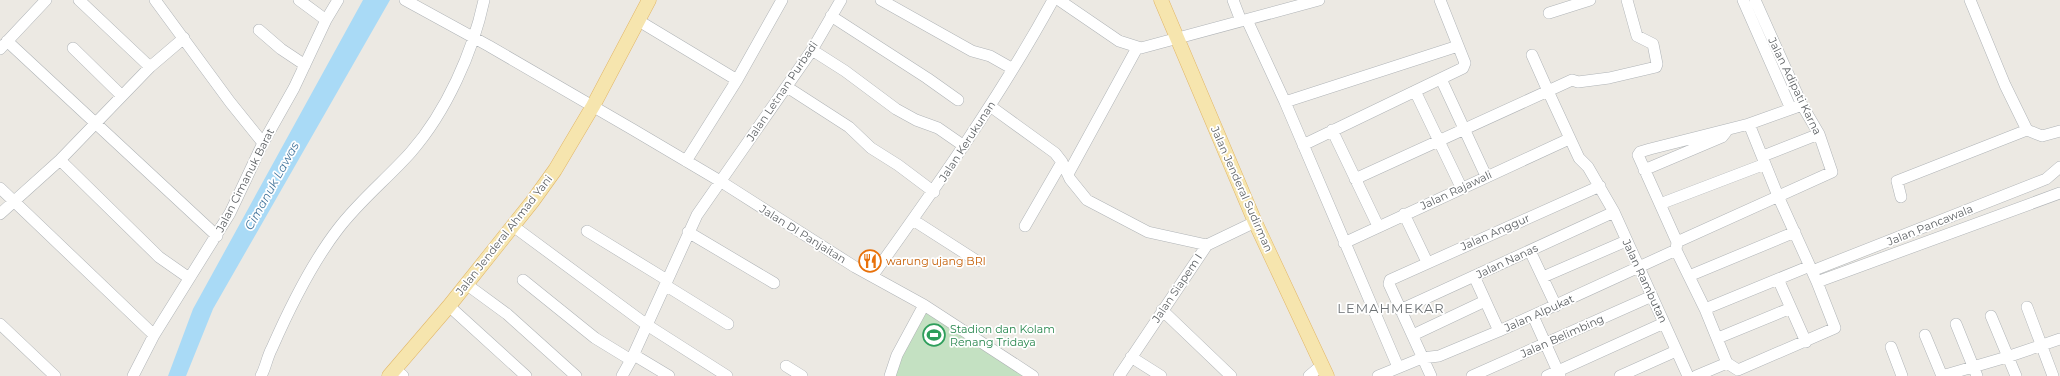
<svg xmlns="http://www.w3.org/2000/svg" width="2060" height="376" viewBox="0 0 2060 376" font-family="Montserrat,sans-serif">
<rect width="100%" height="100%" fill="#ece9e3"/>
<path fill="#c4e1c2" d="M918 307 1031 376H887Z"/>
<path fill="#a9daf6" d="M363 0H390L213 309 186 376H168L193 309Z"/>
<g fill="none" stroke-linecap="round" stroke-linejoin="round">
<g stroke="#b0b4b7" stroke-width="12">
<path id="minor" d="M79 0 150 67
M155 0 230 102 263 143
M299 0 326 20
M405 0 489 46 632 129 720 181 855 267 924 305 1033 376
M881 0 972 51 990 56 1013 69
M1059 0 1119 41 1141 48 1319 0
M1233 0 1241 21
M1743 0 1791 109
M1549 13 1590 0
M831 16 927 78 958 100
M1247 20 1285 102 1398 367
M639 21 737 80
M259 30 281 49 305 65
M7 41 217 236
M73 48 121 95
M0 49 46 0
M812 50 845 71 896 109 916 120 938 128 964 146
M1532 55 1548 91 1572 80 1578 82 1609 78 1656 67 1657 64 1653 44 1637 36 1627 0
M1441 79 1486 176
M787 87 849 127 871 148 898 165 934 192
M1415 91 1461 187
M1285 102 1458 46
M990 106 1055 153 1062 162 1070 179 1087 200 1148 232 1207 245
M1749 124 1650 149 1640 152 1638 155 1677 242 1676 250 1705 309 1727 363 1738 370 1835 328 1817 282 1778 196 1749 124 1802 105
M1332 130 1378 226
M2027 130 2042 136 2060 131
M1303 145 1463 68 1465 63 1440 0
M1763 156 1819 134
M60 160 159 257 189 278
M686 161 737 80 782 0
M1644 170 1722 137 1726 132
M1068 174 1137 48
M1355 179 1548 91 1579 158 1588 167 1614 212 1688 376
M0 188 154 335
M1901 197 1897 181 2027 130 2005 85 1970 0
M1660 204 1765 164
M0 214 60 160 150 67 184 38
M1404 214 1427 262
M913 220 977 261
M513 226 647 325 727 376
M1025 226 1062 162
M587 231 667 280
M688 232 774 283
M1677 242 1832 172 1819 134 1802 105 1755 0
M1344 243 1569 139
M1530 251 1556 306
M1812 271 2046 179 2060 167
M873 275C937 186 1000 97 1053 0
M1474 276 1499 331
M1689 276 1795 232
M1543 277 1626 241
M1778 279 1806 342
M523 280 595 338 631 360
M1817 282 2060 193
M466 284 507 314 576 376
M665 285 728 324
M449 306 526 376
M2027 307 2053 376
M1705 309 1810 266
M1162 310 1231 376
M1400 310 1614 212
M1533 316 1560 376
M1991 316 2016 376
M0 324 55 376
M1956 324 1977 376
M1413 335 1485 301
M1925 335 1942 376
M1718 338 1791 308
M1891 347 1902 376
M634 355 669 376
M1131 357 1161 376
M786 366 802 376
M395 369 403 376
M133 376 154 335 230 213 263 143 294 88 326 20 338 0
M261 376C266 367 267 357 272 348 290 307 311 264 338 229 360 200 388 178 411 152 446 112 473 52 484 0
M622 376 632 358 697 215 812 50 841 0
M890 376 897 355 924 305
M1119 376 1207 245 1255 222
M1309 376 1322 365
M1378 376 1422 358 1439 356 1499 331 1676 250
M1431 376 1389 284 1390 280 1600 186
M1472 376 1652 296
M1547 376 1664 323
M1620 376 1676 351
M1696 376 1727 363
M1942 376 2007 357 2060 339"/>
</g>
<g stroke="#e2b666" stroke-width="15">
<path id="major" d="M1161 0 1255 222 1327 376
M389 376 449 306 532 202 555 170 593 106 649 0"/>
</g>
<use href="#minor" stroke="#fff" stroke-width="11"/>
<use href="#major" stroke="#f6e5ae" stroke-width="14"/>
</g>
<defs>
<g id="restaurant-ring" transform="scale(1.15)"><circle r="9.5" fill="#fff" stroke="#e8710a" stroke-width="1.5"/><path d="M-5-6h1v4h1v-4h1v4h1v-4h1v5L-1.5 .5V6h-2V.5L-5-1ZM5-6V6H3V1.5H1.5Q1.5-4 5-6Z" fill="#e8710a"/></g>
<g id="stadium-ring" transform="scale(1.15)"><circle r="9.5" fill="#fff" stroke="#2e9e5b" stroke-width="1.5"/><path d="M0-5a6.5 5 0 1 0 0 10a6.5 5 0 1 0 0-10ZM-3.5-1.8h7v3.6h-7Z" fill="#2e9e5b"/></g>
</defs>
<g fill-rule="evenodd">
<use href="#restaurant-ring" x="870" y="261"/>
<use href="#stadium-ring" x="934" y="335"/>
</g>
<g text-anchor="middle" stroke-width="3.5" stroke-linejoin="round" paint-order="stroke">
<g font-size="11" fill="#5b5f62" stroke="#fff">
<text transform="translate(1795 86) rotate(64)" y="4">Jalan Adipati Karna</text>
<text transform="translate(782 91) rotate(-56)" y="4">Jalan Letnan Purbadi</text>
<text transform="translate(967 141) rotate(-57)" y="4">Jalan Kerukunan</text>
<text transform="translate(245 180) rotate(-63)" y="4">Jalan Cimanuk Barat</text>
<text transform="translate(1242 189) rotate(66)" y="4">Jalan Jenderal Sudirman</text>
<text transform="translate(1456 190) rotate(-25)" y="4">Jalan Rajawali</text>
<text transform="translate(1930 225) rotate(-22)" y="4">Jalan Pancawala</text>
<text transform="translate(1495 232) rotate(-24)" y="4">Jalan Anggur</text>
<text transform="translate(803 234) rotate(32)" y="4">Jalan DI Panjaitan</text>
<text transform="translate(504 235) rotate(-52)" y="4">Jalan Jenderal Ahmad Yani</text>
<text transform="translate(1507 261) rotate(-25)" y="4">Jalan Nanas</text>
<text transform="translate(1645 281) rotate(65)" y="4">Jalan Rambutan</text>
<text transform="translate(1177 288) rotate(-56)" y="4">Jalan Siapem I</text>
<text transform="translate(1539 313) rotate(-24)" y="4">Jalan Alpukat</text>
<text transform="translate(1562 336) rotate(-24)" y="4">Jalan Belimbing</text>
</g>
<g font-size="11" fill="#c56008" stroke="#fff" text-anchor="start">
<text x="886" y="265">warung ujang BRI</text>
</g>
<g font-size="11" fill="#27864d" stroke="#fff" text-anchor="start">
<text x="950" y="333">Stadion dan Kolam<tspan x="950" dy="13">Renang Tridaya</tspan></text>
</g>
<g font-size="12" font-style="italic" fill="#46779d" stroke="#fff">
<text transform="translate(272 186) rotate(-61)" y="4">Cimanuk Lawas</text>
</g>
<g font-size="13" letter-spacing="1" fill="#6c7174" stroke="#fff">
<text x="1391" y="313">LEMAHMEKAR</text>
</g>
</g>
</svg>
